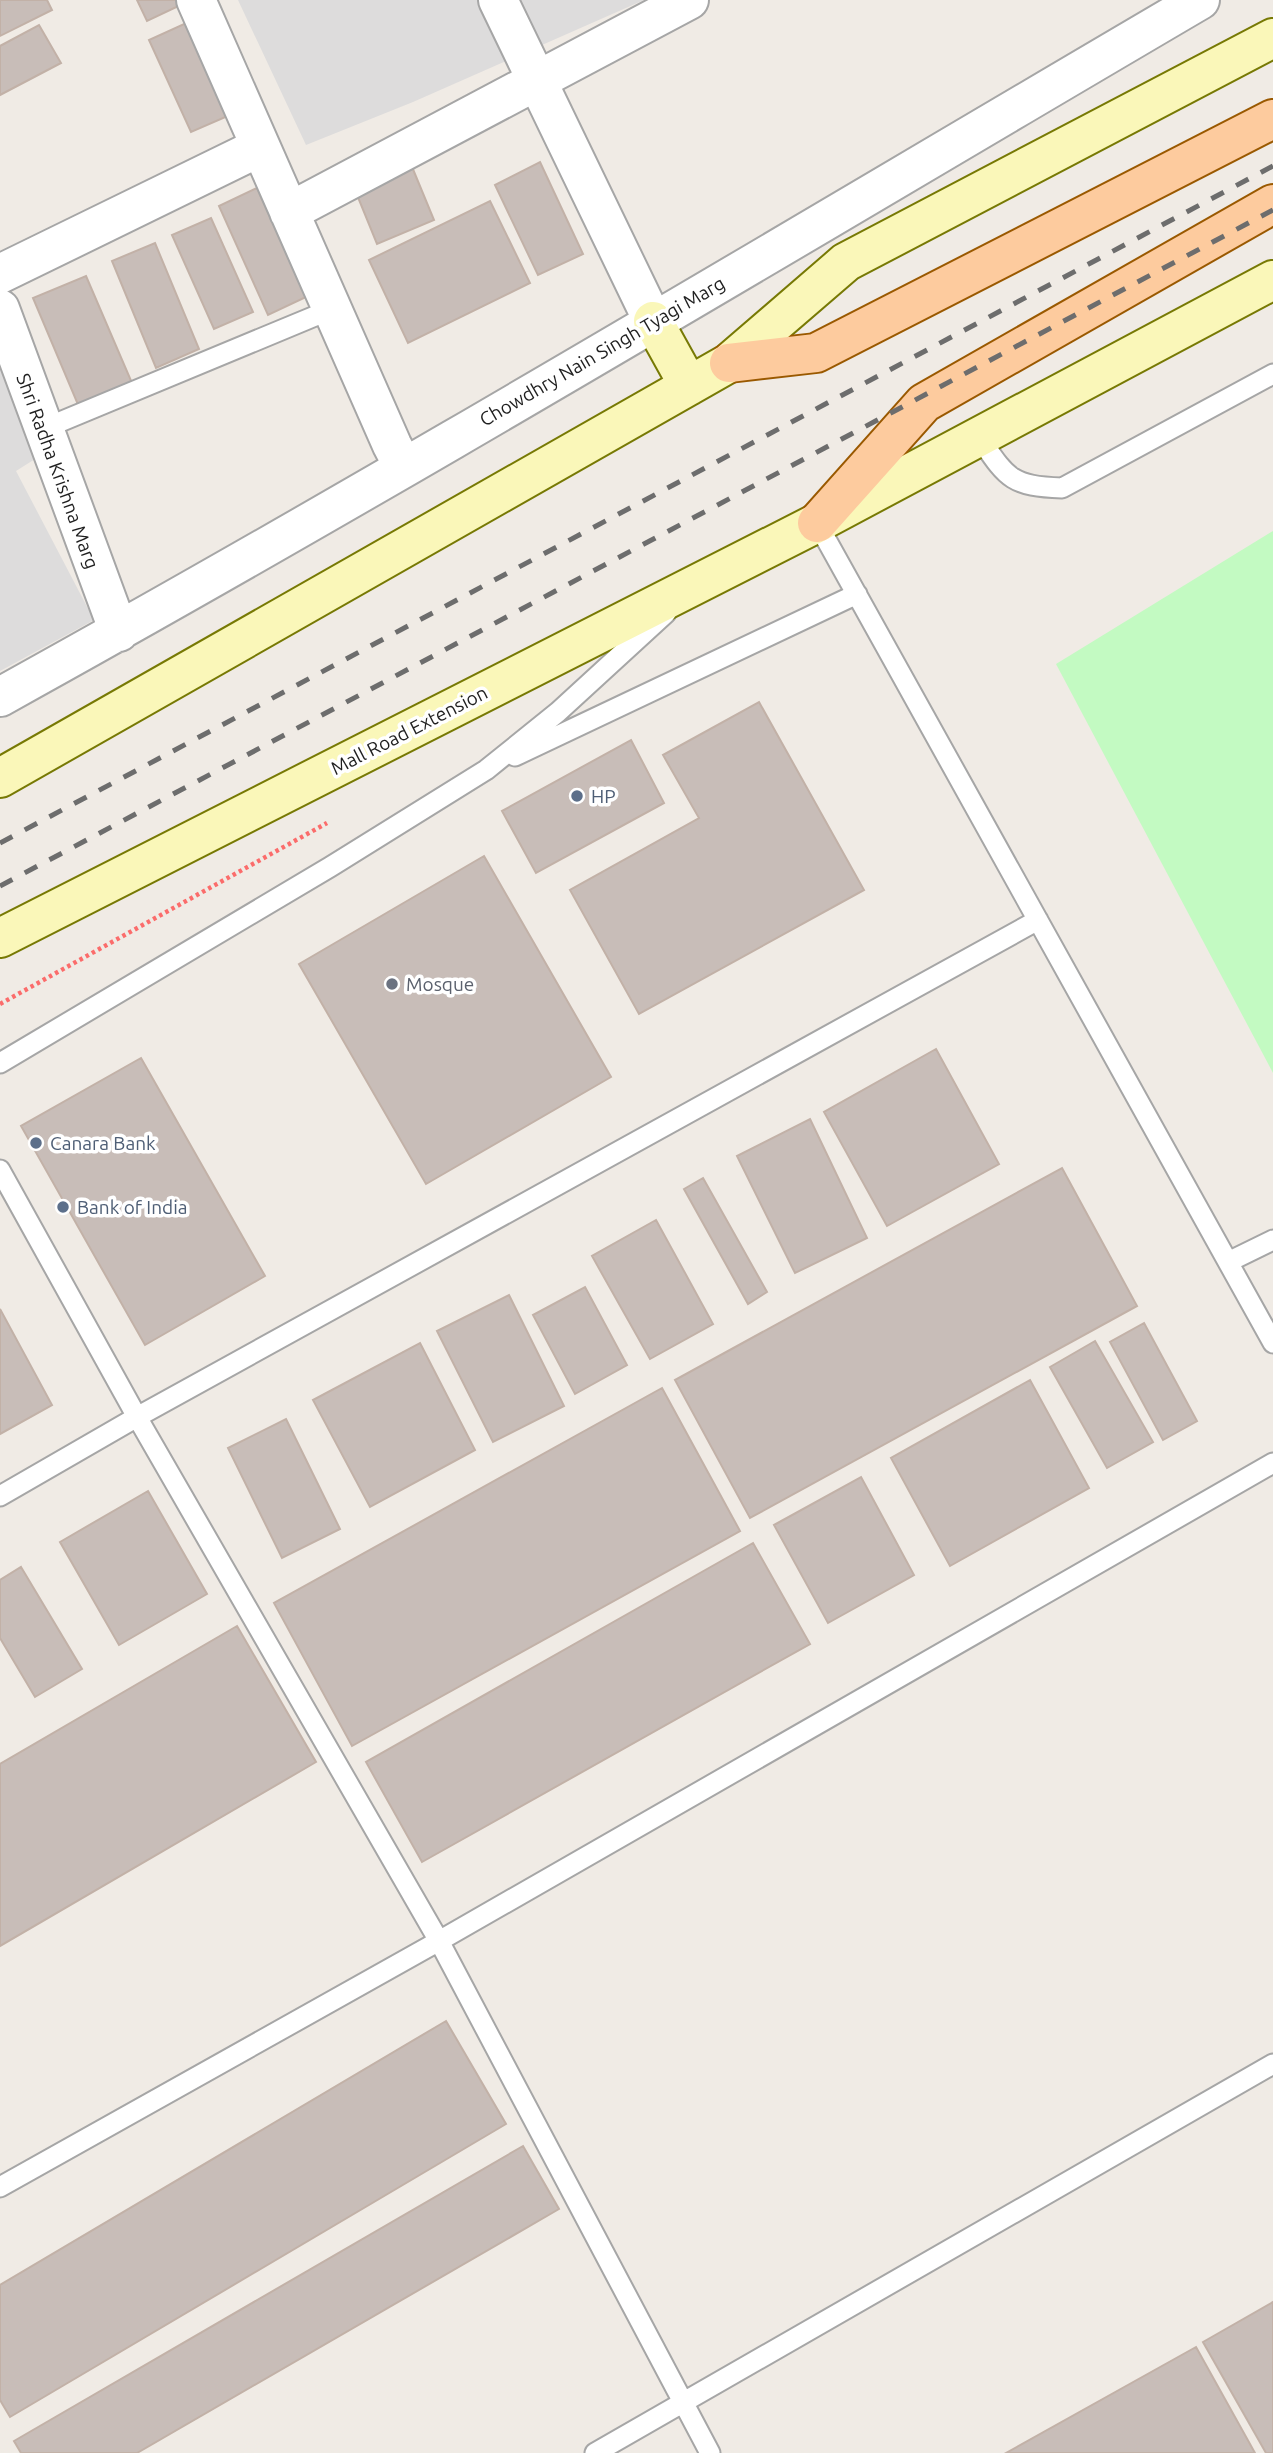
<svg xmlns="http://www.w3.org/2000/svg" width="1273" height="2453" viewBox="0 0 1273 2453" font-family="Ubuntu,sans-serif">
<rect width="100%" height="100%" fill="#f0ebe5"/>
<path fill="#dddcdc" d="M238 0H644L413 102 306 145Z
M0 362 43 454 16 471 94 620 0 671Z"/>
<path fill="#c3fac2" d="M1273 531V1073L1056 664Z"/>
<path fill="#c8bdb8" stroke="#c2b1a7" stroke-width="2" d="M0 0H47L52 10 0 36Z
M137 0H186L187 2 147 21Z
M195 19 237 112 191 132 149 40Z
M39 25 61 63 0 95V46Z
M410 162 434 220 377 244 353 185Z
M540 162 583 254 538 275 495 185Z
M257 188 306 297 268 315 219 206Z
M490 201 530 283 408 343 369 260Z
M211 218 253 312 214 329 172 235Z
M155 243 199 349 156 368 112 261Z
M86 276 132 383 79 407 33 298Z
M759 702 864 890 639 1014 570 890 699 818 663 755Z
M631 740 664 803 536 873 502 811Z
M484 856 611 1077 426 1184 299 964Z
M936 1049 999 1164 887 1226 824 1112Z
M141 1058 265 1276 145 1345 21 1126Z
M810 1119 867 1238 795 1273 737 1156Z
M1062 1168 1137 1306 750 1518 675 1380Z
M703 1178 767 1292 748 1304 684 1189Z
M656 1220 713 1324 650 1359 592 1256Z
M585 1287 627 1365 575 1394 533 1315Z
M509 1295 564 1406 493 1442 437 1331Z
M0 1309 52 1405 0 1434Z
M1144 1323 1197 1421 1163 1440 1110 1342Z
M1095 1341 1153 1442 1107 1468 1050 1367Z
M420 1343 475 1450 370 1507 313 1400Z
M1030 1380 1089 1488 950 1566 891 1458Z
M662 1388 740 1531 352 1746 274 1603Z
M286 1419 340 1529 282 1558 228 1448Z
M861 1477 914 1575 828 1623 774 1525Z
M148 1491 207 1594 119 1645 60 1542Z
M753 1543 810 1644 422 1862 366 1762Z
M21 1567 82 1669 35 1697 0 1638V1580Z
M237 1626 316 1762 0 1946V1764Z
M446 2021 506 2124 10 2417 0 2400V2285Z
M523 2146 559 2209 137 2453H21L14 2441Z
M1273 2302V2453H1266L1203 2342Z
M1196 2347 1255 2453H1006Z"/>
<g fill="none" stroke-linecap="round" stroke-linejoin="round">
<g stroke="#a6a6a6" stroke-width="23">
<path id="lane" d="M43 429 332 309
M979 437C1007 478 1010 486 1062 488L1273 374
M817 523 1273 1343
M515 756 857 594
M0 1063 330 867 486 770 558 712 666 613
M0 1170 137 1417 439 1941 710 2453
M1228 1262 1273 1240
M0 1496 137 1417 1038 920
M0 2187 439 1941 1273 1463
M595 2453 1273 2064"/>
</g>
<g stroke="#a6a6a6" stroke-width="42">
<path id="street" d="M196 0 392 445 404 468
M498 0 653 321
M289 212 689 0
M0 274 260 147
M0 309 119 632
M0 697C405 473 801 234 1200 0"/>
</g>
<g stroke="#777904" stroke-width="42">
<path id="secondary" d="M653 321 689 386
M0 778 729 363 846 262 1273 38
M0 938 817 523 1273 280"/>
</g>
<g stroke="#9a5900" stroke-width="42">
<path id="primary" d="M729 363 816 353 1273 119
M817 523 924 403 1273 204"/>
</g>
<path stroke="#fb6c6b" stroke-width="4.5" stroke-dasharray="3.5 3.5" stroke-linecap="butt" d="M0 1004 327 823"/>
<use href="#lane" stroke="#fff" stroke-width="19"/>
<use href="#street" stroke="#fff" stroke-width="38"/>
<use href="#secondary" stroke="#faf7b9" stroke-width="38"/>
<use href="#primary" stroke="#fdcb9e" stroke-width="38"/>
<path stroke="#6d6d6d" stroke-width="5" stroke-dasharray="14 14" stroke-linecap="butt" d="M0 843 1273 166
M0 886 1273 210"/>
</g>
<g fill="#5c6f8a" stroke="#fff" stroke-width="2.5">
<circle cx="577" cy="796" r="7"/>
<circle cx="36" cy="1143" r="7"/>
<circle cx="63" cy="1207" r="7"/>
</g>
<circle fill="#6b7280" stroke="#fff" stroke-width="2.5" cx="392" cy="984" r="7"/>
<g text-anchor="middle" stroke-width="7" stroke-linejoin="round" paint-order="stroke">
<g font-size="19" fill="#1f1f1f" stroke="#fff">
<text transform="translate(602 351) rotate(-30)" y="7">Chowdhry Nain Singh Tyagi Marg</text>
<text transform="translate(58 471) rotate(70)" y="7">Shri Radha Krishna Marg</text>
<text transform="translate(409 730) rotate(-27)" y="7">Mall Road Extension</text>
</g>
<g font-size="19" fill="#4e5e75" stroke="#fff" text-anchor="start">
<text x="591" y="803">HP</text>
<text x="50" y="1150">Canara Bank</text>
<text x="77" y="1214">Bank of India</text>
</g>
<g font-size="19" fill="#5b616d" stroke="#fff" text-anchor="start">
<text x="406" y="991">Mosque</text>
</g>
</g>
</svg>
